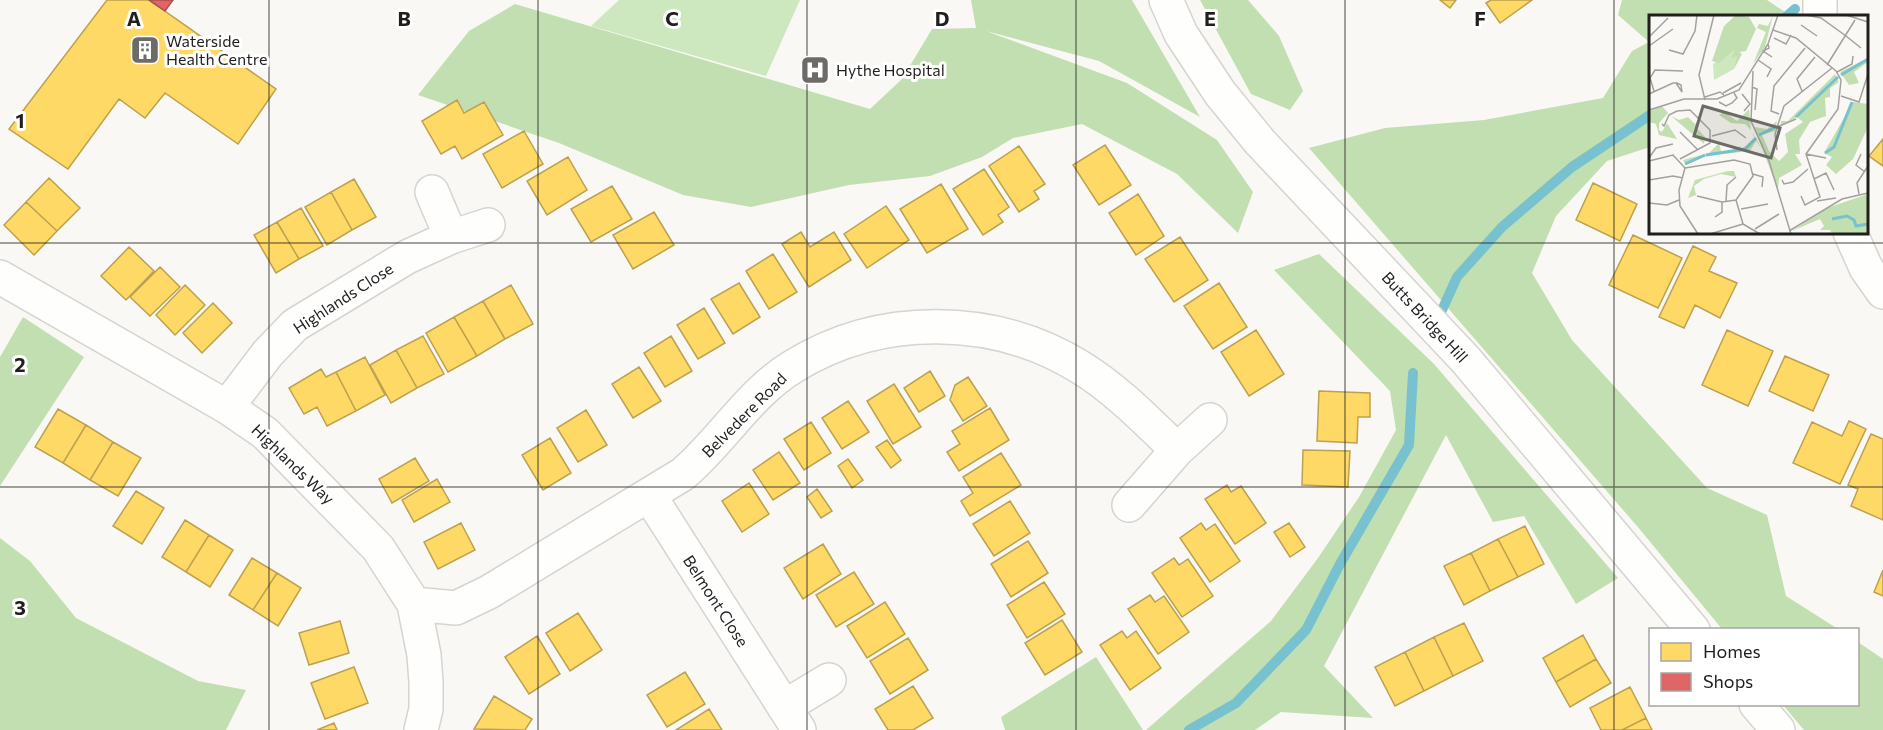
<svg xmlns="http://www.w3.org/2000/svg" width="1883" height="730" viewBox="0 0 1883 730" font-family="Commissioner,sans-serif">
<rect width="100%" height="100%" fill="#faf8f4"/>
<path fill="#cde8be" d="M619 0H800L766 76 591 26Z"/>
<path fill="#c1dfb0" d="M971 0H1132L1200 117 1099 61 986 31 1127 83 1217 140 1253 192 1238 233 1177 174 1082 124 1013 138 982 157 930 176 849 185 751 207 683 195 559 143 418 95 469 31 515 4 870 109 902 79 932 29 976 28Z
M1200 0H1248L1279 36 1303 91 1290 110 1251 94Z
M1622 0H1767L1791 16H1650V147L1607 161 1556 216 1532 273 1572 340 1707 488 1767 515 1786 596 1838 629H1722L1637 526 1309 148 1385 128 1484 120 1603 98 1632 51 1649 42 1618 15Z
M1319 254 1434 364 1618 578 1576 604 1524 516 1493 522 1446 435 1324 666 1373 718 1281 712 1255 730H1146L1271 621 1318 558 1359 497 1396 430 1390 391 1274 270Z
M23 317 84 357 0 486V357Z
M0 538 30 561 76 618 198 681 246 690 226 730H0Z
M1858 642 1883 659V730H1804L1783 705 1858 704Z
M1096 657 1143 730H1005L1001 717Z"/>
<path fill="#ffd966" stroke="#bca150" stroke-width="1.5" d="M107 0H149L276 89 238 144 165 93 145 118 119 99 68 169 9 129Z
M1440 0H1456L1450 8Z
M1491 0H1532L1500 23 1486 3Z
M457 100 464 113 484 102 503 135 462 159 455 146 441 154 422 121Z
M524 131 543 164 502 188 483 154Z
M1883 139V166L1869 156Z
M1105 145 1131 185 1099 205 1073 165Z
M1019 146 1045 184 1034 191 1039 199 1019 212 989 166Z
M568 157 587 190 547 215 527 181Z
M984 169 1009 207 998 215 1003 222 983 235 953 189Z
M49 178 80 208 57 231 26 202Z
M354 179 376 217 352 230 331 192Z
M1593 183 1637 204 1620 241 1576 220Z
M941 184 968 229 927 253 900 209Z
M612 186 632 219 591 242 571 209Z
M331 192 352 230 327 245 305 207Z
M1138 194 1164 236 1136 255 1109 213Z
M26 202 57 231 34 255 4 225Z
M886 206 909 240 867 268 844 234Z
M301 208 323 246 299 259 277 222Z
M654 212 674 245 633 269 613 235Z
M277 222 299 259 276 273 254 235Z
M801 232 810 247 834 232 851 260 809 287 782 244Z
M1633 235 1682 258 1658 308 1609 285Z
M1180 237 1208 280 1174 302 1145 259Z
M1693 246 1716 257 1709 271 1737 283 1720 318 1695 305 1684 328 1659 317Z
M129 247 154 271 126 300 101 276Z
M773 254 797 292 769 309 746 271Z
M160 267 180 287 150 316 130 297Z
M739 283 760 317 733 334 711 299Z
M1219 283 1247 327 1213 349 1184 306Z
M185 285 205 305 175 335 156 315Z
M511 285 533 324 505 339 483 301Z
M483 301 505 339 477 356 454 317Z
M213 303 232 323 202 353 183 333Z
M704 308 725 343 698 359 677 325Z
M454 317 477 356 448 372 426 333Z
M1256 330 1284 374 1249 396 1221 352Z
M1727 330 1773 351 1748 406 1702 385Z
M423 336 444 374 417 388 396 350Z
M671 336 692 371 665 387 644 353Z
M396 350 417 388 391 403 370 365Z
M1785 356 1829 375 1813 411 1769 391Z
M365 357 385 395 356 411 336 372Z
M639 367 661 401 633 418 612 384Z
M321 369 326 377 336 372 356 411 327 426 317 407 304 414 289 388Z
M930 371 945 396 919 412 904 388Z
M968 377 987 406 963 421 950 400 955 385Z
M894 384 921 427 893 444 867 401Z
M1319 391 1370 393V417H1358L1357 443 1317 441Z
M848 401 869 432 842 449 822 418Z
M990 408 1009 440 959 471 947 452 960 444 952 431Z
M58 409 86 425 63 463 35 447Z
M586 410 607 445 578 462 557 428Z
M1849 421 1866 429 1840 484 1793 463 1812 422 1842 436Z
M811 422 831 453 804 470 784 439Z
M86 425 113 442 90 480 63 463Z
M1871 434 1883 439V520L1851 506 1858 489 1848 485Z
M550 438 571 473 543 490 522 455Z
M887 440 901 460 891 468 876 447Z
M113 442 141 458 118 496 90 480Z
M1303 450 1350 451 1348 487 1302 485Z
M779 452 800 483 773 500 753 470Z
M1001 453 1021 485 970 516 961 501 973 493 963 477Z
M415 458 429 481 392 503 379 479Z
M848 459 863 480 852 488 838 466Z
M437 479 450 502 414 522 402 500Z
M749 483 769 514 742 532 722 501Z
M1227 485 1231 492 1241 486 1266 523 1235 544 1205 499Z
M817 489 832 511 821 518 807 497Z
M136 491 164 508 142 544 113 526Z
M1010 501 1030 533 994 556 973 524Z
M185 520 209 535 186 572 162 557Z
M461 523 475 550 438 569 424 542Z
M1201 523 1206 530 1215 524 1240 561 1210 582 1180 538Z
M1289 523 1305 547 1290 557 1274 532Z
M1525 526 1544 564 1518 577 1498 539Z
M209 535 233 550 210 587 186 572Z
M1498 539 1518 577 1490 591 1471 553Z
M1028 541 1048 573 1011 597 991 564Z
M823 544 841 574 803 599 784 568Z
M1471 553 1490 591 1464 605 1444 566Z
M252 558 277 573 253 610 229 595Z
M1174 558 1179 565 1188 559 1213 596 1182 617 1152 573Z
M1883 570V596L1874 592Z
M854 572 874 604 836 627 816 595Z
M277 573 301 588 278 626 253 610Z
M1044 582 1065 614 1027 638 1007 605Z
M1150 595 1155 602 1164 596 1189 632 1158 654 1128 609Z
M885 602 905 634 867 658 847 626Z
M578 613 602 650 570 671 546 633Z
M1062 620 1082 652 1045 675 1025 643Z
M340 621 349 653 309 665 299 633Z
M1464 623 1483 661 1453 676 1434 637Z
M1122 631 1127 638 1136 631 1161 668 1130 690 1100 645Z
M1583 635 1596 659 1556 682 1543 658Z
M537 636 560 674 529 694 505 657Z
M1434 637 1453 676 1424 691 1405 652Z
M908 638 928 670 890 694 870 661Z
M1405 652 1424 691 1395 706 1375 667Z
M1596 659 1611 683 1570 707 1556 682Z
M354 667 368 703 325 719 311 683Z
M685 672 705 704 667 727 647 695Z
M913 686 933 718 913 730H888L875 709Z
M1630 687 1646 718 1622 730H1601L1590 708Z
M494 696 532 719 525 730 474 729Z
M709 709 722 730H676Z
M1646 718 1652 730H1622Z
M334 723 337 730H317Z"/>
<path fill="#e06666" stroke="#a65150" stroke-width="1.5" d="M149 0H173L165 11Z"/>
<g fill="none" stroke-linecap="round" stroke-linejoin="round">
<path stroke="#78c1ce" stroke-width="10" d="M1787 16 1795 9
M1442 310 1457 277 1502 227 1572 167 1650 115
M1189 730 1236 703 1306 630 1340 564 1409 445 1413 373"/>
<g stroke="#d6d4d1" stroke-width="36">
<path id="minor" d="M1820 0V16
M432 192 451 237
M1850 232 1866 268 1883 292
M0 277 227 407 265 433 378 548 414 604 424 655 426 682V709L421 730
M227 407 268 353 295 325 407 257 451 237 488 225
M649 495 799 730
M1129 505 1177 450 1210 420
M414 604 456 608 489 592 683 474C722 441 750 392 794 366 880 313 994 314 1080 367 1116 389 1147 421 1177 450
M784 707 829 680"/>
</g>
<g stroke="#d6d4d1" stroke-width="36">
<path id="tertiary" d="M1166 0 1181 34 1220 93 1260 142 1465 359 1693 630
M1756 704 1778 730"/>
</g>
<use href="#minor" stroke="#fefefd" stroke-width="33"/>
<use href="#tertiary" stroke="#fefefd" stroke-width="33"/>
</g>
<path fill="none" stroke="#201f1d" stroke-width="1.5" stroke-opacity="0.55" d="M269 0V730M538 0V730M807 0V730M1076 0V730M1345 0V730M1614 0V730M0 243H1883M0 487H1883"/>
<defs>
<g id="building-square" transform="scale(1.5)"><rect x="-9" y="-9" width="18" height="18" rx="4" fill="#6c6b68" stroke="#fff"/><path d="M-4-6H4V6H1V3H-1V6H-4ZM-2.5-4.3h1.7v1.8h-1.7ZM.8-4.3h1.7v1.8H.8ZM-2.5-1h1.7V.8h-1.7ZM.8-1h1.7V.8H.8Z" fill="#fff"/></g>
<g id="hospital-square" transform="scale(1.5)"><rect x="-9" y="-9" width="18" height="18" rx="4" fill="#6c6b68" stroke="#fff"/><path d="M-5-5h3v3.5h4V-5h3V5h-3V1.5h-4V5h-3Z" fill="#fff"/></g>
</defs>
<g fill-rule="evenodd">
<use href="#building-square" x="145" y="50"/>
<use href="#hospital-square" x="815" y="70"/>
</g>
<g text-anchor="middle" stroke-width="6" stroke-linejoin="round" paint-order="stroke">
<g font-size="16" fill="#201f1d" stroke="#fff" text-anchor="start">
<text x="166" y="47">Waterside<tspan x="166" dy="18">Health Centre</tspan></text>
<text x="836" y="76">Hythe Hospital</text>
</g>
<g font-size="16" fill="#201f1d" stroke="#fff">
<text transform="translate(343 298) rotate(-33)" y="6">Highlands Close</text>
<text transform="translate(1425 317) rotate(47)" y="6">Butts Bridge Hill</text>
<text transform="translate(744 415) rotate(-45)" y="6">Belvedere Road</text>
<text transform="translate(293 464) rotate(44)" y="6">Highlands Way</text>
<text transform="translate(716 601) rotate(57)" y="6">Belmont Close</text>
</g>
</g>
<g transform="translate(1649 15)">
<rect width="219" height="219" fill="#faf8f4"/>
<path d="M86 34 89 41 85 54 65 65 64 49Z" fill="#cde8be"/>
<path d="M87 0 100 2 107 14 97 36 90 37 93 39 85 54 88 41 83 43 86 34 70 48 63 46 75 11ZM124 0 116 32 104 49 117 17 108 13 110 9 119 11ZM219 43V47L205 57 210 68 200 70 191 57ZM186 59 190 67 181 73V82L176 83 177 101 161 107 150 125 151 139H146L153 150 130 163 129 175 105 112 118 114 128 106 126 116 113 120 120 136 130 146 139 137 136 119 154 107 148 102 132 111V106H139ZM204 87 219 89V112L204 144 187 159 177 150 183 142 175 138ZM13 91 19 98 10 108V115L13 117 18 108 28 124 10 120 7 109 0 107V96ZM100 94 102 115 96 109 82 108 70 100 75 97 88 106ZM22 101 30 105 39 102 46 109 51 104 47 112 56 122 55 129ZM103 117 113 134 107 126 101 136 57 141 37 150 34 145 60 138 70 128 72 136 82 137 91 131 92 134 106 125ZM79 156H85L87 162 72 159 55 164 45 171 47 180 39 183 46 165ZM219 179V219H183L181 215H171L175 211 171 204 143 216 178 193Z" fill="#c1dfb0"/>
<path fill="none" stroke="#78c1ce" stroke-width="3" d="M192 60 219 44M147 102 189 62M110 120 127 112M176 138 185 132 203 87M57 140 96 134 107 123M36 149 56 140M183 204 198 201 205 205 207 211 219 209"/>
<path fill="none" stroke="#a3a19e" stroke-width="1.5" d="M157 0 172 3 197 21M197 0 219 7M152 10 168 21M124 15 147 23 187 56 192 65 189 94 157 139 171 182 156 190 152 181M197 21 212 33M0 22 19 3M125 23 137 29 142 20M119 29 120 33 114 36 123 42M0 31 24 14M20 35 34 39 46 16 48 0M109 45 122 54 118 62M178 50 206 5M104 56 102 106 120 146 142 219M188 57 203 49 204 41M103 72 108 74 106 95M5 76 1 63 6 55 34 56M153 76 148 64 166 42M74 78 92 68M0 79 24 68H28L32 70 33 77 27 68M93 79 101 89 95 96M192 81 210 87 219 59M56 82 71 77 75 80M56 85 50 60 65 0M70 87 77 91 83 88 88 83 85 78M0 95 35 84H68L90 75 119 29 129 0M130 99 122 96 125 71 156 33M13 109 15 111 20 100 28 96 41 95 61 115V128L31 144M128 112 147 104M31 117 48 134M63 121 86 115 97 123M128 135 126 119 135 91 183 53M157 139 177 143M212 139 207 150 216 157M0 143 7 133 24 129M0 146 24 140 36 153M36 153 85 145 101 149 104 161 87 185 94 209M36 153 30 175 31 191 49 219M104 159 114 162 113 172M165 164 177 158 185 175M0 165 24 161 34 163M133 165 135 169 144 167 159 154M210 179 208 168 219 151M48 181 73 187 87 185M168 186 187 183M77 187 78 170 87 162M0 188 18 190 30 185M92 194 119 189M66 202 73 197V187M94 209 111 219M106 214 130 199M140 216 193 184 219 178M61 219 94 209"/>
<path fill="#6c6b68" fill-opacity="0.15" stroke="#6c6b68" stroke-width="3" d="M54 91 131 113 122 143 45 121Z"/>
<rect width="219" height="219" fill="none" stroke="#201f1d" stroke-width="3"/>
</g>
<g font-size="20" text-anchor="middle" font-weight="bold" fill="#201f1d" stroke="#fff" stroke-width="6" stroke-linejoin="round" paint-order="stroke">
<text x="134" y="26">A</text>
<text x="404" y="26">B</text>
<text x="672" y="26">C</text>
<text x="942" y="26">D</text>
<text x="1210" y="26">E</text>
<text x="1480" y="26">F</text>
<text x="20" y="128">1</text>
<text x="20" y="372">2</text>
<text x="20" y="615">3</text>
</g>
<rect x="1649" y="628" width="210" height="78" fill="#ffffff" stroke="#a6a5a5" stroke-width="1.5"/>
<rect x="1661" y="643" width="30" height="18" fill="#ffd966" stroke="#a6a5a5" stroke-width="1.5"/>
<text x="1703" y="658" font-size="18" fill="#201f1d">Homes</text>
<rect x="1661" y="673" width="30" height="18" fill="#e06666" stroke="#a6a5a5" stroke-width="1.5"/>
<text x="1703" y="688" font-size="18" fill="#201f1d">Shops</text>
</svg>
